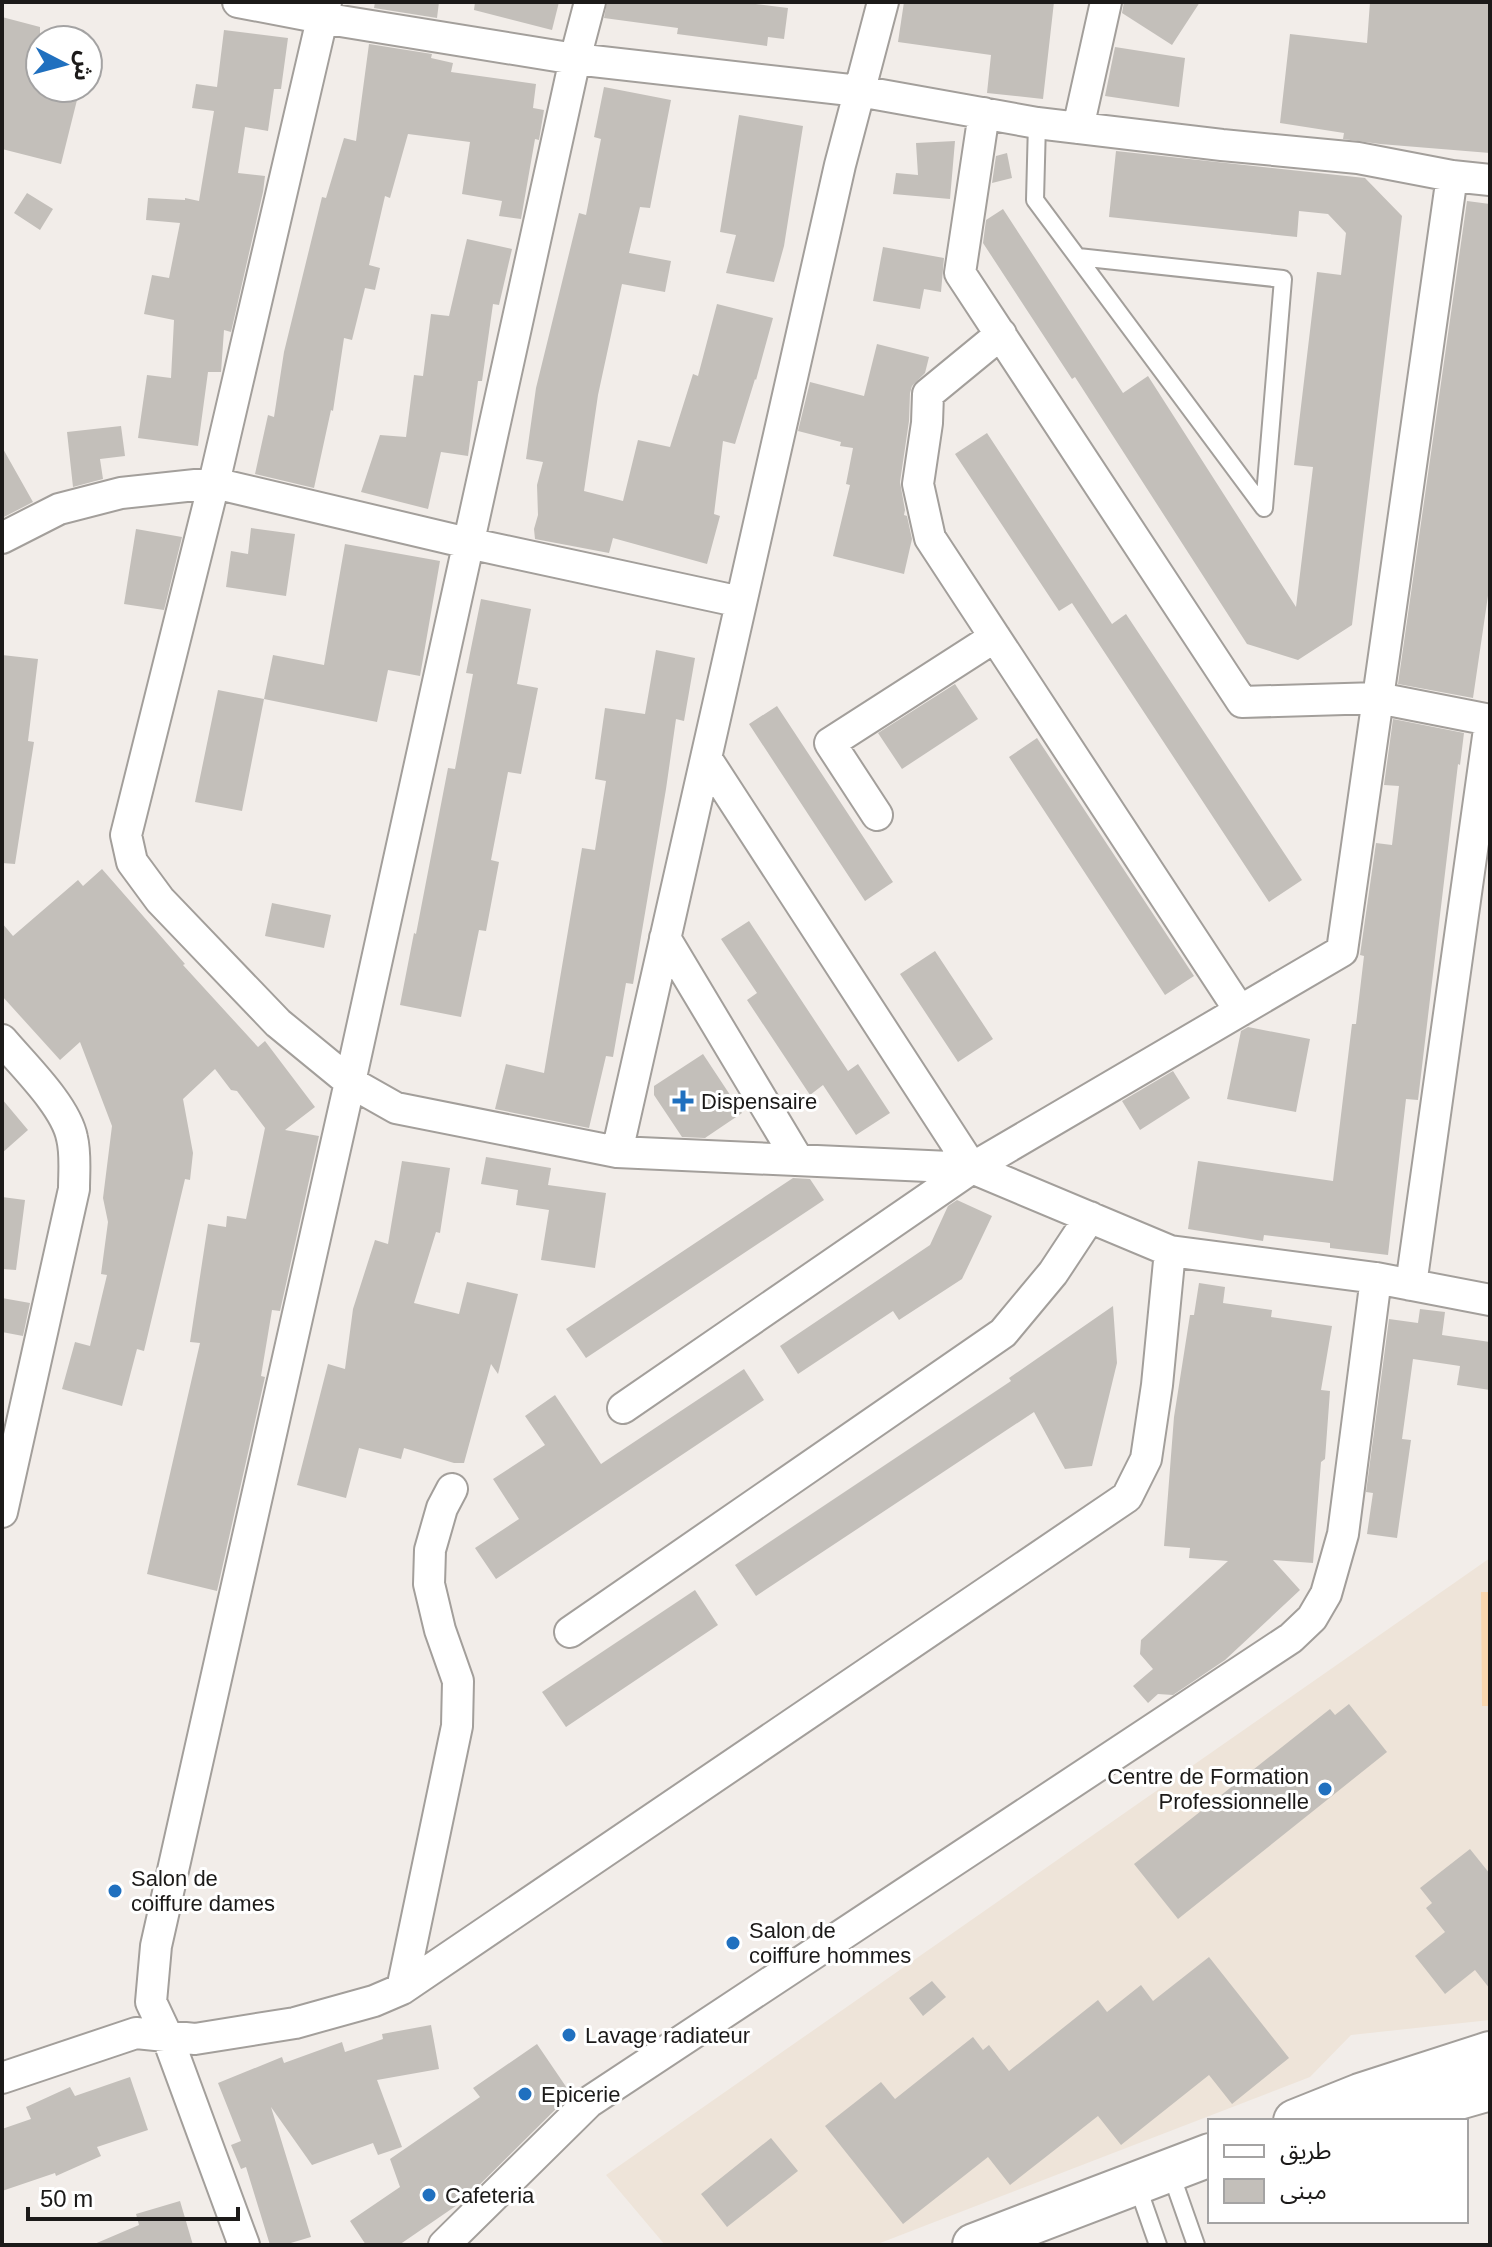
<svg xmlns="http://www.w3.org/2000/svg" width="1492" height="2247" viewBox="0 0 1492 2247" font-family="Arial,'Noto Sans Arabic',sans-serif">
<rect width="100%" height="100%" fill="#f2ede9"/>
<path fill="#eee4d9" d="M1490 1558V2020L1351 2035 1310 2077 875 2245H665L606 2175Z"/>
<path fill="#f9d7af" d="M1481 1592H1490V1706H1482Z"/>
<path fill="#c3bfba" d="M375 2H439L437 18 374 8Z
M475 2H559L552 30 474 10Z
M607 2H739L788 8 784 39 768 37 767 46 677 34 678 28 604 18Z
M904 2H1054L1043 99 987 93 991 55 898 42Z
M1124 2H1200L1172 45 1122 13Z
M1370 2H1490V153L1380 144 1343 139 1344 133 1280 123 1290 34 1367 43Z
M2 17 40 27V88H80L61 164 2 149Z
M224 30 288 38 281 89H274L268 131 245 127 238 173 265 176 263 192 231 332 224 330 221 372H208L198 446 138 438 147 375 171 378 174 320 144 314 152 275 169 278 180 223 146 220 148 198 185 200V198L199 201 214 111 192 108 196 84 217 87Z
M369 44 432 54 431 58 453 63 451 72 536 84 533 108 544 110 539 140 535 139 521 219 499 216 502 201 462 194 470 142 408 134 390 198 385 196 369 265 380 268 375 290 365 288 352 340 344 338 333 411 331 410 314 488 255 474 268 415 274 417 284 352 322 197 326 198 344 138 356 141Z
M1115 47 1185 58 1179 107 1105 96Z
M604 87 671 100 650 208 640 207 629 253 671 261 665 292 622 284 598 395 584 491 623 501 638 440 670 447 693 374 698 376 717 304 773 318 756 380 755 379 735 444 723 441 714 514 720 516 707 564 613 538 609 553 535 539 534 529 538 515 537 485 543 462 526 459 536 388 579 213 586 215 601 139 594 137Z
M739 115 803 126 784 246 774 282 726 273 736 235 720 232Z
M955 141 950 199 893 194 896 173 918 175 916 143Z
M1116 151 1365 178 1402 216 1352 625 1298 660 1247 644 1075 377 1072 379 983 243 986 220 1003 209 1123 393 1148 376 1296 607 1313 467 1294 465 1317 272 1341 275 1346 233 1328 214 1299 211 1297 237 1109 217Z
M1007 153 1012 178 992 183 996 156Z
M27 193 53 209 40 230 14 213Z
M1467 201 1490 204V582L1473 698 1398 684Z
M467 239 512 249 499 305 493 304 482 381H478L468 456 441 452 428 509 361 492 380 435 406 437 414 375 423 376 431 314 449 316Z
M883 247 944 258 941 292 924 289 920 309 873 301Z
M877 344 929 357 925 373 912 386 910 393 909 421 900 482 905 510 904 515 907 516 912 539 904 574 833 556 850 485 846 484 853 448 840 446 841 442 798 431 810 382 864 396Z
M121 426 125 456 100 459 103 479 73 487 67 432Z
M987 433 1112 624 1126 614 1302 880 1269 902 1072 603 1059 611 955 454Z
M2 447 33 502 2 518Z
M251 528 295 534 286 596 226 587 231 551 248 554Z
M136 529 182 537 164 610 124 604Z
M345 544 440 561 420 676 388 670 377 722 264 699 273 655 324 665Z
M481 599 531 609 517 684 538 688 521 774 508 772 491 860 499 862 486 931 479 930 461 1017 400 1005 414 933 416 934 448 768 455 769 473 674 466 673Z
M656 650 695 658 684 721 676 719 666 789 633 984 626 983 613 1057 606 1056 589 1128 495 1109 506 1064 544 1073 582 848 595 850 606 781 595 779 605 708 645 714Z
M2 655 38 659 28 741 34 742 15 864 2 863Z
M955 684 978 719 902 769 878 733Z
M218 690 264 699 242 811 195 802Z
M777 706 893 882 865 901 749 724Z
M1393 719 1464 733 1460 765 1458 764 1418 1100 1406 1099 1388 1255 1330 1248V1243L1264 1235 1263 1241 1188 1229 1198 1161 1333 1181 1352 1024H1356L1364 956 1360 955 1376 843 1392 845 1399 786 1384 785Z
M1037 738 1194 976 1165 995 1009 757Z
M102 869 185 964 183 965 258 1047 265 1041 315 1107 285 1130 319 1136 280 1311 272 1310 261 1376 265 1377 217 1591 147 1574 200 1343 190 1342 208 1224 226 1227 227 1216 246 1219 265 1128 237 1091 231 1090 215 1069 183 1099 193 1153 190 1180 185 1179 144 1351 137 1349 122 1406 62 1389 75 1342 90 1346 107 1275 101 1274 108 1222 103 1198 112 1126 80 1042 60 1060 2 996V923L13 936 78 880 83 886Z
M272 903 331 915 324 948 265 936Z
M749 921 848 1071 858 1064 890 1113 856 1135 823 1085 810 1095 747 1000 757 993 721 939Z
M935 951 993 1039 958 1062 900 974Z
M1248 1027 1310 1039 1296 1112 1227 1099 1241 1031Z
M703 1054 742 1113 705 1138 682 1137 654 1095V1086Z
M1173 1071 1190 1098 1140 1130 1122 1101Z
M2 1099 28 1130 2 1153Z
M486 1157 551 1168 548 1185 606 1193 595 1268 541 1260 549 1210 516 1205 518 1190 481 1184Z
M402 1161 450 1168 440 1233 436 1232 414 1303 459 1314 467 1282 518 1294 498 1374 491 1364 464 1463H454L404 1448 401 1459 359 1448 346 1498 297 1485 328 1364 345 1369 353 1309 375 1240 388 1244Z
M793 1178 810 1179 824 1200 586 1358 566 1329Z
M2 1197 25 1200 16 1270 2 1269Z
M957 1200 992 1216 962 1279 899 1320 893 1311 798 1374 780 1346 930 1245 948 1206Z
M1199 1283 1225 1287 1223 1303 1272 1310 1271 1317 1332 1326 1321 1390 1330 1391 1325 1459 1321 1462 1313 1563 1273 1560 1300 1590 1225 1660 1173 1695 1158 1694 1148 1703 1133 1686 1153 1669 1140 1654 1141 1640 1228 1561 1189 1558 1190 1548 1164 1546 1174 1417 1190 1315H1194Z
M2 1298 30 1303 23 1336 2 1332Z
M1113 1306 1117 1363 1092 1466 1065 1469 1034 1412 756 1596 735 1565 1011 1381 1009 1378Z
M1420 1309 1445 1312 1442 1335 1490 1342V1390L1457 1385 1460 1366 1413 1359 1402 1439 1411 1440 1397 1538 1367 1534 1373 1493 1366 1492 1389 1319 1418 1323Z
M744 1369 764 1400 496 1579 475 1548 519 1519 493 1479 545 1445 525 1416 555 1395 601 1464Z
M695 1590 718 1625 566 1727 542 1692Z
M1349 1704 1387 1752 1178 1919 1134 1864 1330 1709 1335 1715Z
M1470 1849 1490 1874V1989L1475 1970 1445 1994 1415 1956 1445 1932 1426 1908 1432 1903 1420 1888Z
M1209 1957 1289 2058 1232 2104 1209 2075 1121 2145 1098 2116 1010 2185 988 2157 903 2224 825 2126 881 2082 895 2099 973 2037 983 2050 989 2045 1009 2071 1098 2000 1107 2012 1141 1985 1153 2001Z
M932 1981 946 1997 923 2016 909 1998Z
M431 2025 439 2069 377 2080 402 2147 378 2155 373 2143 312 2165 271 2107 311 2237 284 2245H270L246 2167 241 2169 231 2145 241 2141 218 2083 282 2057 284 2063 342 2042 345 2052 383 2039 382 2034Z
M537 2044 571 2094 463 2201 399 2245H366L350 2221 400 2187 390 2159 480 2097 473 2088Z
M130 2077 148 2130 97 2147 101 2156 56 2176 55 2173 2 2191V2129L31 2119 26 2107 70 2087 75 2096Z
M771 2138 798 2171 727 2227 701 2194Z
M180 2201 193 2245H92L139 2225 136 2214Z"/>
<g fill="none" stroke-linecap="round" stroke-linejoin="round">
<g stroke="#a39f9b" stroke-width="20">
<path id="lane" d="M1037 123 1035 200 1264 508 1283 279 1078 257
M1170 2171 1196 2245
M1137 2185 1158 2245"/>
</g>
<g stroke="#a39f9b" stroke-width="34">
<path id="street" d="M238 2 322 18 575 59 859 91 1037 123 1222 145 1358 158 1452 176 1490 180
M326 2 214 483 126 835 132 862 160 900 278 1023 350 1082 575 59 590 2
M1078 128 1106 2
M1452 176 1378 698 1490 720
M1001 334 928 394 927 423 918 484 930 538 1240 1011
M2 538 59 509 121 493 214 483 468 543 741 602
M706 758 972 1168
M877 815 830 743 995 637
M665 938 798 1160
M2 1040C23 1065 66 1106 72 1138 76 1154 74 1172 74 1189L2 1512
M617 1152 840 165 883 2
M1411 1285 1490 722
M623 1408 972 1168 1342 951 1378 698 1242 702 960 273 984 113
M570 1632 1003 1333 1053 1273 1090 1217
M402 1989 457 1726 458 1681 440 1630 429 1584 430 1550 442 1508 452 1489
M2 2078 136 2033 195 2039 295 2023 374 2001 402 1989 1127 1497 1146 1459 1157 1385 1170 1251
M244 2245 167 2036 151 2002 156 1946 350 1082 396 1108 617 1152 972 1168 1170 1251 1376 1278 1490 1300
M444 2245 589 2102 1291 1638 1312 1618 1326 1594 1343 1534 1376 1278"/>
</g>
<g stroke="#a39f9b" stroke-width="46">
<path id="secondary" d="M1295 2121 1360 2095 1490 2053
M1378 2121 1490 2089
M974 2245 1210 2155"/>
</g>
<use href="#lane" stroke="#fff" stroke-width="16"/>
<use href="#street" stroke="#fff" stroke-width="30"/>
<use href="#secondary" stroke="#fff" stroke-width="42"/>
</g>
<g fill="#2070bf" stroke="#fff" stroke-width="3">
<path d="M679 1089h8v8h8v8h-8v8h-8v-8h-8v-8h8z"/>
<circle cx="1325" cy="1789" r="8"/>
<circle cx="115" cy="1891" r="8"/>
<circle cx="733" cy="1943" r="8"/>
<circle cx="569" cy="2035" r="8"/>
<circle cx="525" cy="2094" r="8"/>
<circle cx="429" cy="2195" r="8"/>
</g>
<g text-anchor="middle" stroke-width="6" stroke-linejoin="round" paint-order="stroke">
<g font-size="22" fill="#1c1a19" stroke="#fff" text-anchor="start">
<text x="701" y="1109">Dispensaire</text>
<text x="1309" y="1784" text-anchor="end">Centre de Formation<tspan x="1309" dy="25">Professionnelle</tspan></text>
<text x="131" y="1886">Salon de<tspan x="131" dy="25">coiffure dames</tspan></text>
<text x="749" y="1938">Salon de<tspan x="749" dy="25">coiffure hommes</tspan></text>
<text x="585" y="2043">Lavage radiateur</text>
<text x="541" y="2102">Epicerie</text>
<text x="445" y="2203">Cafeteria</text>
</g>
</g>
<rect width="1492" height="2247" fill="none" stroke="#1c1a19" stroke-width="8"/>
<rect x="1208" y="2119" width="260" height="104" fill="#ffffff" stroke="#a4a3a3" stroke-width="2"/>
<rect x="1224" y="2145" width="40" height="12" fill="#ffffff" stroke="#a4a3a3" stroke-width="2"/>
<text x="1280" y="2159" font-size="24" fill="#1c1a19">طريق</text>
<rect x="1224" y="2179" width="40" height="24" fill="#c3bfba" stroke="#a4a3a3" stroke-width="2"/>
<text x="1280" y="2199" font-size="24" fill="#1c1a19">مبنى</text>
<g transform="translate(64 64) rotate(96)"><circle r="38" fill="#ffffff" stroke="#a4a3a3" stroke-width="2"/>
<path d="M0-6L14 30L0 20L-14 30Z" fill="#2070bf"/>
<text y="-12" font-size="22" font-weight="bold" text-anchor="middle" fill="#1c1a19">ش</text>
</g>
<path d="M28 2207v12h210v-12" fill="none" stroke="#1c1a19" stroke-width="4"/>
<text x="40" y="2207" font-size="24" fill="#1c1a19" stroke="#ffffff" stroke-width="6" paint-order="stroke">50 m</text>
</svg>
